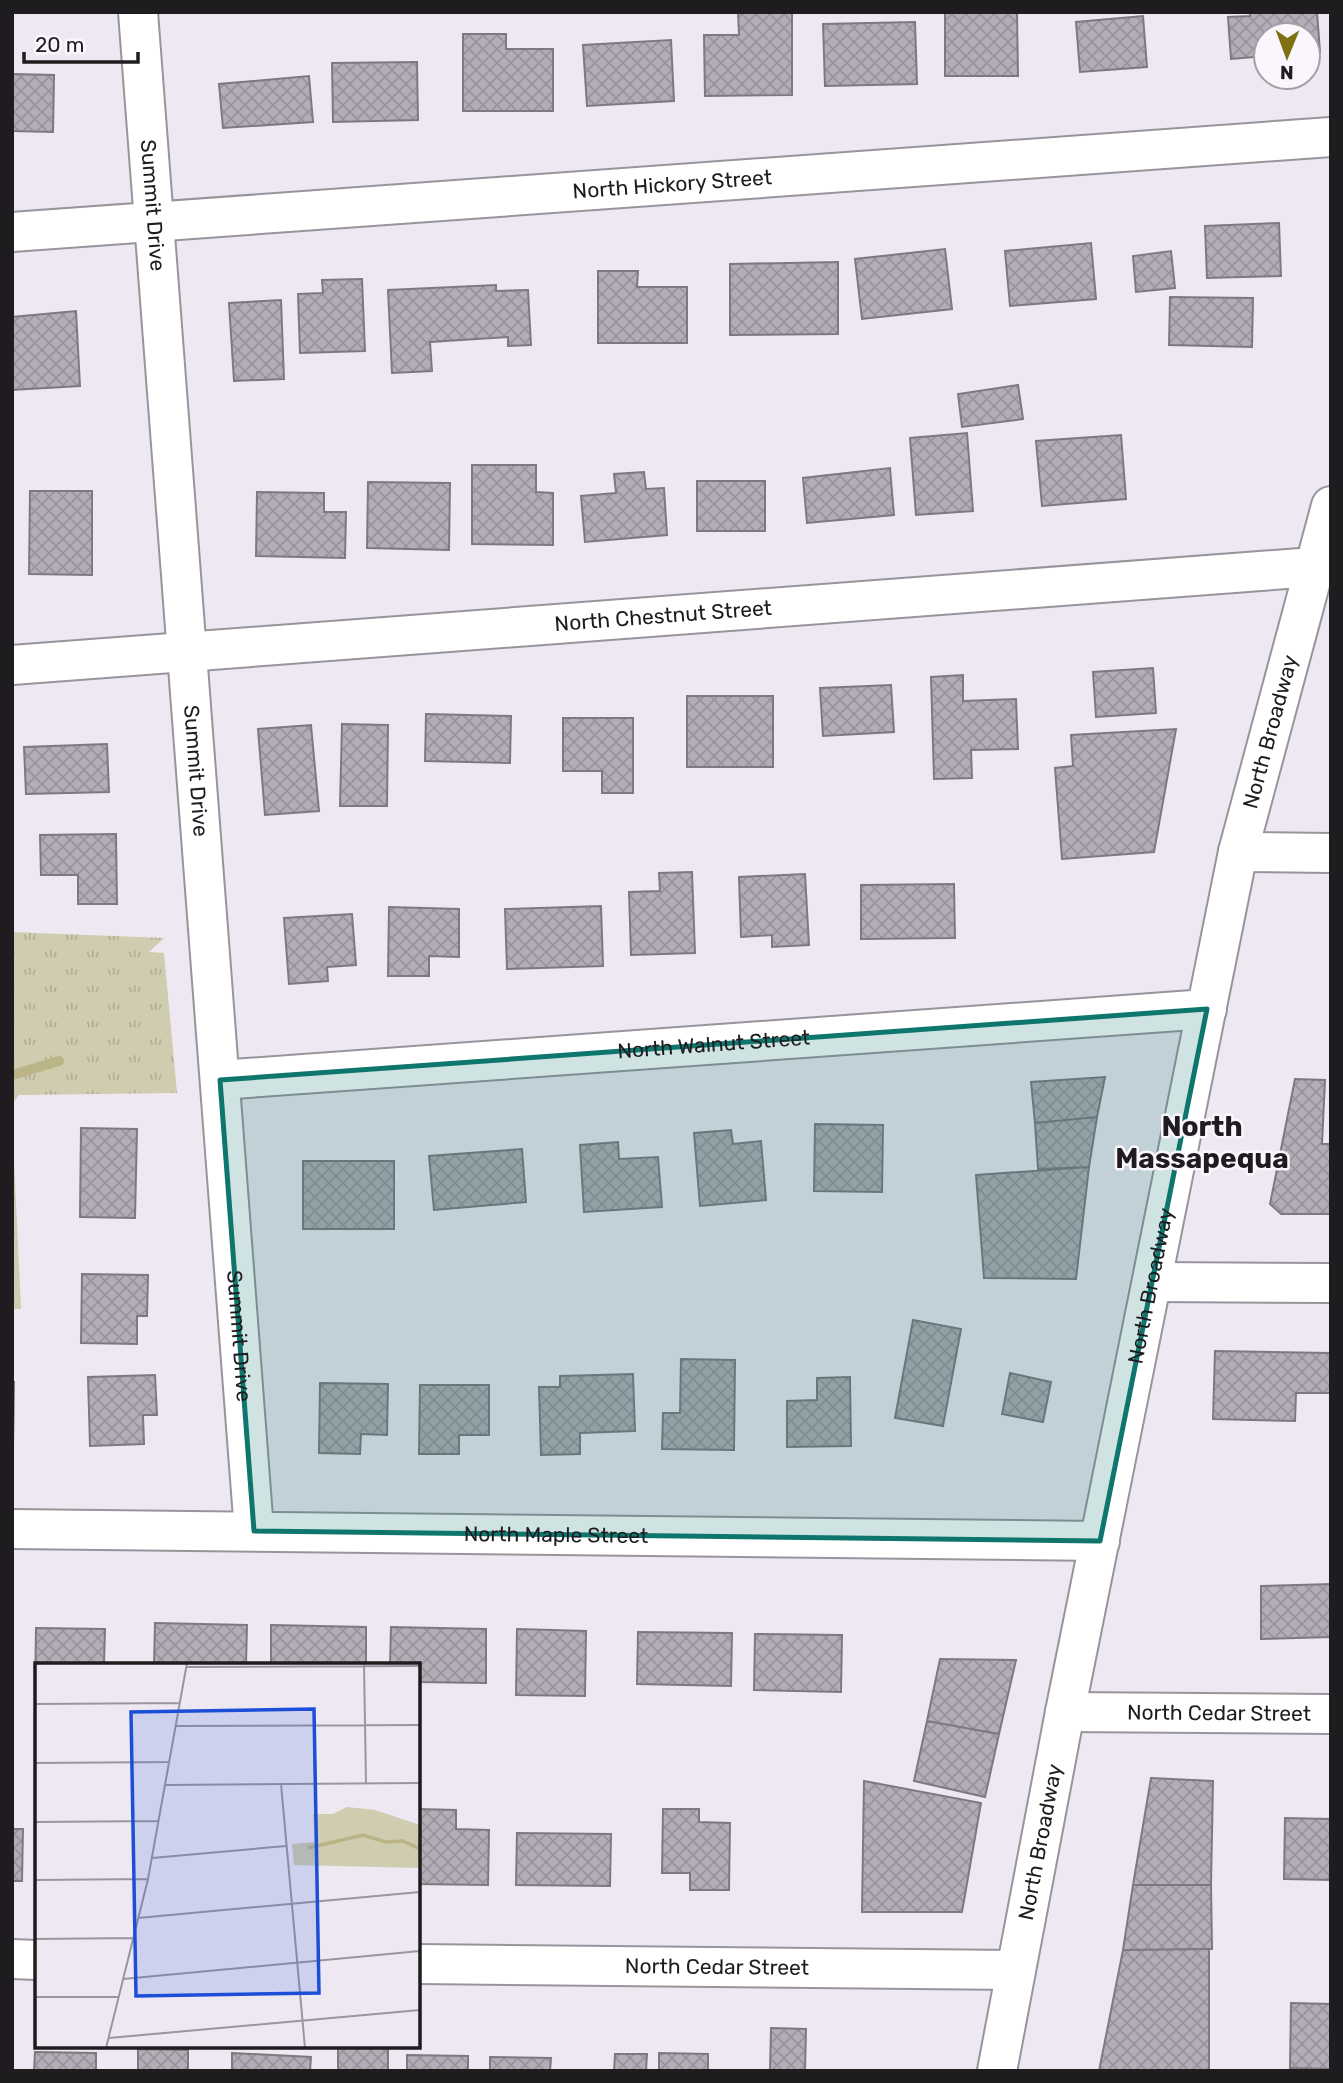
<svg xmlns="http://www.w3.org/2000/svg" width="1343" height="2083" viewBox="0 0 1343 2083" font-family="Rubik,sans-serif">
<defs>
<pattern id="park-tufts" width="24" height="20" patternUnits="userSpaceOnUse" patternTransform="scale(1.75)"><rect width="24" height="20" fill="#d0ccaf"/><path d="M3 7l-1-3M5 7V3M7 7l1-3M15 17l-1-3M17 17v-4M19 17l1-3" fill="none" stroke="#b2af96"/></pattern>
<pattern id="building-cross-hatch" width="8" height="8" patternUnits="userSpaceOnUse" patternTransform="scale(1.75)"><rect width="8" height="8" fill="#b2adb6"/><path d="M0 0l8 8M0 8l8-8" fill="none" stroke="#99949c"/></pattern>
</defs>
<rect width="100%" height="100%" fill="#eee8f2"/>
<path fill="url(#park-tufts)" d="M12 932 164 938 149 952 164 953 177 1093 19 1095 12 1104Z
M12 1116 21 1309H12Z"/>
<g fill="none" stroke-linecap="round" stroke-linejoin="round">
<path stroke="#bab486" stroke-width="10" d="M12 1075 59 1061"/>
</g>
<path fill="url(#building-cross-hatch)" stroke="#7e7981" stroke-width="2" d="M738 12H792V95L705 96 704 35H739Z
M945 12H1017L1018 76H945Z
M1250 12H1317L1320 52 1308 53V35H1266V56L1231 59 1228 17 1250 16Z
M1143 16 1147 67 1080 72 1076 22Z
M915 22 917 84 825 86 823 24Z
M463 34H506V49H553V111H463Z
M671 40 674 101 587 106 583 45Z
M417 62 418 120 333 122 332 63Z
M12 74 54 75 53 132 12 131Z
M309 76 313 122 223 128 219 84Z
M1279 223 1281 276 1207 278 1205 226Z
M1091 243 1096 299 1010 306 1005 251Z
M945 249 952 309 862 319 855 259Z
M1171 251 1175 288 1136 292 1133 256Z
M838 262V334L730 335V264Z
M598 271H638L637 287H687V343H598Z
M362 279 365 351 300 353 298 294 323 293 322 280Z
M496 285V291L528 290 531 345 508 346V337L430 342 432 371 392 373 388 290Z
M1170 297 1253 298 1252 347 1169 345Z
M281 300 284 379 234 381 229 303Z
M76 311 80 386 12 390V317Z
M1018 385 1023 419 962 427 958 394Z
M967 433 973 511 916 515 910 438Z
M1121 435 1126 499 1042 506 1036 441Z
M472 465H536V492L553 493V545L472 544Z
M890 468 894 515 807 523 803 478Z
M644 472 646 489 664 488 667 535 585 542 581 496 616 493 614 474Z
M697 481H765V531H697Z
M368 482 450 483 449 550 367 548Z
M30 491H92V575L29 574Z
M257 492 324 493V512H346L345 558 256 556Z
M1153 668 1156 713 1096 717 1093 672Z
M963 675V701L1016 699 1018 749 971 750 972 778 934 779 931 677Z
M891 685 894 732 823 736 820 688Z
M687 696H773V767H687Z
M426 714 511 716 510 763 425 761Z
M563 718H633V793H602V771H563Z
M342 724 388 725 387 806H340Z
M311 725 319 811 265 815 258 729Z
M1176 729 1154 852 1062 859 1055 768 1073 766 1071 735Z
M107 744 109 792 26 794 24 747Z
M116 834 117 904H78V875H41L40 835Z
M692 872 695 953 631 955 629 892 660 891 659 873Z
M805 874 809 945 772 947V935L741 937 739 877Z
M954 884 955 938 861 939V885Z
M601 906 603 966 507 969 505 909Z
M389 907 459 909V957L429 956V976H388Z
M352 914 356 965 327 967 328 981 289 984 284 918Z
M1105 1077 1097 1117 1035 1123 1031 1082Z
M1295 1079 1325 1080 1322 1144H1331V1214H1281L1270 1204Z
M1097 1117 1089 1167 1038 1169 1035 1123Z
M815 1124 883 1125 882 1192 814 1191Z
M81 1128 137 1129 135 1218 80 1217Z
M731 1130 733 1144 761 1141 766 1200 700 1206 694 1133Z
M618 1142 619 1159 658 1157 662 1207 584 1212 580 1145Z
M522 1149 526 1202 434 1210 429 1156Z
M303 1161H394V1229H303Z
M1089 1167 1076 1279 984 1278 976 1175Z
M82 1274 148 1275 147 1316H137V1344L81 1343Z
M913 1320 961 1329 943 1426 895 1418Z
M1215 1351 1331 1353V1393H1296L1295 1421 1213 1419Z
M681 1359 735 1360 734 1450 662 1449 663 1413H680Z
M1010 1373 1051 1382 1043 1422 1002 1414Z
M633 1374 635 1431 580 1433V1454L541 1455 539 1387H560V1376Z
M155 1375 157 1415H143L144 1444 90 1446 88 1377Z
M850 1377 851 1446 787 1447V1401L817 1400V1378Z
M12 1382H14L13 1449H12Z
M320 1383 388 1384 387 1435 361 1434 360 1454 319 1453Z
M420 1385H489V1435H459V1454H419Z
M1331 1584V1637L1261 1639V1586Z
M155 1623 247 1625 246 1665H154Z
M271 1625 366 1627V1665H271Z
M391 1627 486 1629V1683L418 1682V1665H390Z
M36 1628 105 1629 104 1665H37L35 1691Z
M517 1629 586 1631 585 1696 516 1695Z
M638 1632 732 1633 731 1686 637 1684Z
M755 1634 842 1635 841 1692 754 1690Z
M940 1659 1016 1660 999 1734 927 1721Z
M927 1721 999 1734 985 1797 914 1781Z
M1151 1778 1213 1781 1211 1885H1133Z
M864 1781 981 1803 962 1912H862Z
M418 1809 456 1810V1829L489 1830 488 1885 418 1884Z
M663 1809H699V1822L730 1823 729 1890H690V1873H662Z
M1285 1818 1331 1819V1880L1284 1879Z
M12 1829H23L22 1881H12Z
M517 1833 611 1834 610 1886 516 1885Z
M1133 1885H1211L1212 1949 1123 1950Z
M1209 1949V2071H1099L1123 1950Z
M1291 2003 1331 2004V2069L1290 2068Z
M771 2028 806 2029 805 2071H770Z
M338 2046H388V2071H338Z
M138 2049 188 2050V2071H138Z
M35 2052 96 2053V2071H34Z
M232 2053 311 2057 310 2071H232Z
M659 2053 708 2054V2071H659Z
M615 2054H647L646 2071H614Z
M407 2055 468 2056V2071H407Z
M490 2057 551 2058 550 2071H490Z"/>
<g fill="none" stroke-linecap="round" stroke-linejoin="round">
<g stroke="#99949c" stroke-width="42">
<g id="minor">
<path id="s1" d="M138 12 254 1531"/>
<path id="s2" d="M12 232 1331 137"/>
<path id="s3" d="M12 665 1314 567"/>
<path d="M1238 852 1331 853"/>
<path id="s4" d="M220 1080 1207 1009"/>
<path d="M1152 1282 1331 1283"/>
<path id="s5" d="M12 1529 1100 1541"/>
<path id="s6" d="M1065 1712 1331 1714"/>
<path d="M12 1959 37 1960"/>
<path id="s7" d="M418 1964 1016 1970"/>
</g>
</g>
<g stroke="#99949c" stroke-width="42">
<g id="secondary">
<path id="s8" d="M997 2071 1065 1712 1238 852 1331 506"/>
</g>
</g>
<use href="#minor" stroke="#fff" stroke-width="38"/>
<use href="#secondary" stroke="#fff" stroke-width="38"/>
</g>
<path fill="#0f766e" fill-opacity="0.2" stroke="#0f766e" stroke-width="5" stroke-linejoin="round" d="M1207 1009 1100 1541 254 1531 220 1080Z"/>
<g text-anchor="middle" stroke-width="5" stroke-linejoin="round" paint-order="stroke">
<g font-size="21" fill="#1e1c1f" stroke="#fbf6fe">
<text dy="7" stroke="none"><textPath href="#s2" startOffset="662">North Hickory Street</textPath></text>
<text dy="7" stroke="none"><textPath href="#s1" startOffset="194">Summit Drive</textPath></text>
<text dy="7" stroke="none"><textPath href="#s3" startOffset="653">North Chestnut Street</textPath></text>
<text dy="7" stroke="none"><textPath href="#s8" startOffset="1367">North Broadway</textPath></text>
<text dy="7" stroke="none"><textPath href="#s1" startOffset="761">Summit Drive</textPath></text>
<text dy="7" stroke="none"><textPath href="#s4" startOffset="495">North Walnut Street</textPath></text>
<text dy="7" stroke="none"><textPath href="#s8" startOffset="800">North Broadway</textPath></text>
<text dy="7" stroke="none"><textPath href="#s1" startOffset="1328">Summit Drive</textPath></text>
<text dy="7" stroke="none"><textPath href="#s5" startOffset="544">North Maple Street</textPath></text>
<text dy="7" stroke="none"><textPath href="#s6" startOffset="154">North Cedar Street</textPath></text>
<text dy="7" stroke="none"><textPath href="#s8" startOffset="233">North Broadway</textPath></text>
<text dy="7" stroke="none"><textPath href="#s7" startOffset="299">North Cedar Street</textPath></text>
</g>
<g font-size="28" font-weight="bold" fill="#1e1c1f" stroke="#fbf6fe">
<text x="1202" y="1136">North<tspan x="1202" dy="32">Massapequa</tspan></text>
</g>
</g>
<g transform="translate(35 1663)">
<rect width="385" height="385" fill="#eee8f2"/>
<path d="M312 144 340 147 385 162V205L259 202 257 181 280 179 278 151H298Z" fill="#d0ccaf"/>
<path fill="none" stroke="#bab486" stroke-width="3.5" d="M273 185 328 172 351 179 368 178 385 186"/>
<path fill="none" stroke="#9b969e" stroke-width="2" d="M329 1 331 121M151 4 385 3M0 41 145 40M141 63 385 62M0 100 135 99M246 121 270 385M130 122 385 120M0 159 124 158M117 195 251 183M0 217 113 216M103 255 385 229M0 276 99 275M88 316 385 288M0 334H84M74 375 385 347M71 385 113 216 152 0"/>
<path fill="#1d4ed8" fill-opacity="0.15" stroke="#1d4ed8" stroke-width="3.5" d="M279 46 284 330 101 333 96 49Z"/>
<rect width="385" height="385" fill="none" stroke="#1e1c1f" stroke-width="3.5"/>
</g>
<rect width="1343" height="2083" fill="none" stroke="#1e1c1f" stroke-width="28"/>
<g transform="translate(1287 56) rotate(181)"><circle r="33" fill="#fbf6fe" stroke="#a39fa5" stroke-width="2"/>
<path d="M0-5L12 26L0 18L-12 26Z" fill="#7e7111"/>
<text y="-10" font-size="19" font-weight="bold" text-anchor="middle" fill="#1e1c1f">N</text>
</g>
<path d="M24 52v10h114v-10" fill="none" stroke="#1e1c1f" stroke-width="3.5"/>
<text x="35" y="52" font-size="21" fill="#1e1c1f" stroke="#fbf6fe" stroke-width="5" paint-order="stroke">20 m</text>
</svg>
